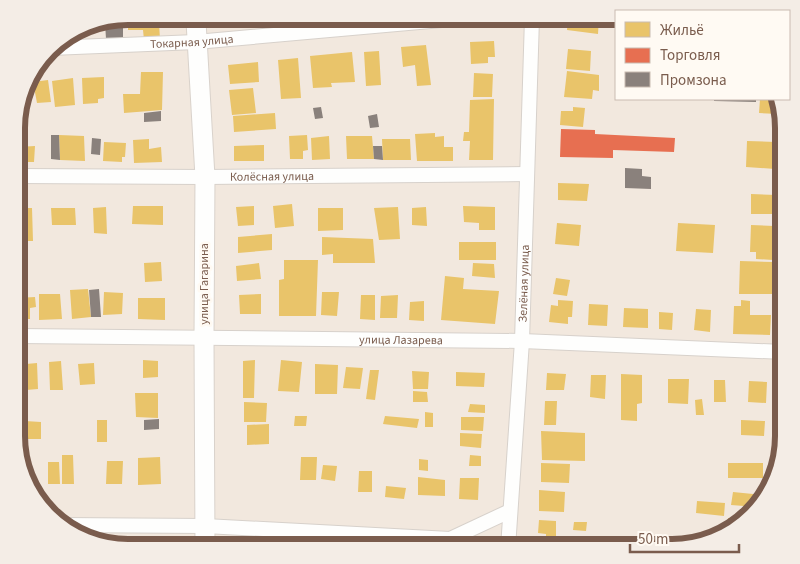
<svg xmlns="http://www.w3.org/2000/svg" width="800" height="564" viewBox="0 0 800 564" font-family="'Source Sans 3',sans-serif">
<rect width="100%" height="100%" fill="#f9f5f0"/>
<path fill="#f2e8de" d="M616 17V99H778L784 121V443L761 504 721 536 672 548H121L60 525 31 492 17 450V113L31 72 54 44 92 22Z"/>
<path fill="#e9c46a" d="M599 17 598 34 567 30 568 18Z
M224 21H242V23L224 24Z
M92 22H94V31L78 30Z
M128 22H159L160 40H144L143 30H128Z
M494 41 495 57H488V63L471 64 470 42Z
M426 45 431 85 417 86 415 65 403 67 401 47Z
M568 49 591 51 590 71 566 69Z
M379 51 381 85 366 86 364 52Z
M352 52 355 82 331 83 332 87 313 88 310 56Z
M298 58 301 98 281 99 278 60Z
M258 62 259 82 230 84 228 65Z
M567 71 599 75V91L593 90 592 99 564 97Z
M141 72H163L162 110 124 113 123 94H140Z
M474 73 493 74 492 97H473Z
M104 77V98L98 99V103L83 104 82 78Z
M73 78 75 105 55 107 52 81Z
M48 80 51 102 37 103 33 82Z
M28 81 30 105 19 107 24 94Z
M253 88 256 113 232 115 229 90Z
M494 99 493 160H469L470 141H463L464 132H469L470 100Z
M760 99H778V114L759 113Z
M573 107 585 108 583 127 560 125 561 111H573Z
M275 113 276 129 234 132 233 116Z
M435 133V137L444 136V147H453V161H417L415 134Z
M59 135 84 136 85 161 60 160Z
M307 135 308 150 303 151V159H290L289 136Z
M329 136 330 159 312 160 311 138Z
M346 136H372L374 159H347Z
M149 139V149L161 147 162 162 134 163 133 140Z
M382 139H410L411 160H383Z
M747 141 776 142 775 169 746 167Z
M104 142 126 143 125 157H122V162L103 161Z
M264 145V161H234V146Z
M35 146 34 162H18V147Z
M558 183 589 184 587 201 558 200Z
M751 194 776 195 775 214H751Z
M292 204 294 226 275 228 273 206Z
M133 206H163V225L132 224Z
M254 206V225L238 226 236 207Z
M463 206 495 207V230H479V223L464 222Z
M106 207 107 234 94 233 93 208Z
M398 207 400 239 379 240 374 208Z
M426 207 427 226 412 225V208Z
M17 208H32L33 241H17Z
M51 208H75L76 225H52Z
M318 208H343V230L318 231Z
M557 223 581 225 579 246 555 244Z
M678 223 715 225 713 253 676 251Z
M751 225 774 226 773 260 756 259V252H750Z
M272 234V250L238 253V237Z
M322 237 373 239 375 263H333V254L322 255Z
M459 242H496V260H459Z
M284 260H318L316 316H279V280L284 279Z
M740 261 773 262 772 294H739Z
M161 262 162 281 145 282 144 263Z
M259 263 261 279 237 281 236 266Z
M473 263 494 264 495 278 472 276Z
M445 276 464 278 463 289 499 291 495 324 441 320Z
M556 278 570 280 567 296 553 294Z
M88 289 91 317 72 319 70 290Z
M104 292 123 293 122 314 103 315Z
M322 292H339L337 316 321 315Z
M39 294H60L62 319 39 320Z
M261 294V314H240L239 295Z
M361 295H375V320L360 319Z
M398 295 397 318H380L381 296Z
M35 297 36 307 30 308V319H17V298Z
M138 298H165V320L138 319Z
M558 300 573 301 572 317H568V324L549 322 551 305 558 306Z
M741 300 750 301V315H771L770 335 733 334 734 306H741Z
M424 301V321L409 320 410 302Z
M589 304 608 305 607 326 588 325Z
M624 308 648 309V328L623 327Z
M696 309 711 310 710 332 694 330Z
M659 312 673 313 672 330 659 329Z
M143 360 158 361V377L143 378Z
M255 360 254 398H243V361Z
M281 360 302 362 299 392 278 391Z
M61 361 63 390H50L49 362Z
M37 363 38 389 26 390V364Z
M94 363 95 384 80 385 78 364Z
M315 364 338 365 337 394H315Z
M346 367 363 368 360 389 343 388Z
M370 370H379L375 400 366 399Z
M412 371 429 372 428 389H413Z
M456 372 485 373 484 387 456 386Z
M547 373 566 374 564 390H546Z
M621 374 642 375V403L637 404V421L621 420Z
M591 375H606L605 399 590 397Z
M668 379H689L688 404 668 403Z
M714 380H725L726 402H714Z
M749 381 767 382 766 403 748 402Z
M413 391 427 392 428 402H413Z
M135 393H158V418L136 417Z
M702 399 704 415H696L695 400Z
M545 401H557L556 425H544Z
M244 402 267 403 266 422H244Z
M470 404 485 405V413L468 412Z
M425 412 433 413V427H425Z
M295 416H307L306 426H294Z
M385 416 419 419 417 428 383 424Z
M461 417H484L483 431 461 430Z
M97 420H107V442H97Z
M741 420 765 421 764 436 741 435Z
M25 421 41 422V439H25Z
M269 424V444L247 445V425Z
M541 431 585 433V461L542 460Z
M460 433 482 434 481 448 460 446Z
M62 455H73L74 484H62Z
M470 455 481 456V466H469Z
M160 457 161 484 138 485V458Z
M301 457H317L316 480H300Z
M419 459 428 460V471L419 470Z
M107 461H123L122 484H106Z
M48 462H59L60 484H48Z
M541 463 570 464 569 483 541 482Z
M728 463H763V478H728Z
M323 465 337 466 335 481 321 479Z
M359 471H372V492H358Z
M418 477 445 480V496L418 495Z
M460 478H479L478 500 459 499Z
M386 486 406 488 404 499 385 497Z
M539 490 565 492 564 512 539 511Z
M733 492 763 495V499L761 504 757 507 731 505Z
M697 501 725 503 724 516 696 513Z
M728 518H744L728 531Z
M539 520 556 521V542H546V534L538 533Z
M574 522H587L586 531 573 530Z"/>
<path fill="#e76f51" d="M561 129 595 130V134L675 138 674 152 613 150V158L560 157Z"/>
<path fill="#8a817c" d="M105 22H123V38L106 39Z
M714 99H756V102L714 101Z
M321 107 323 118 315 119 313 108Z
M161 111V121L144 122V113Z
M377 114 379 127 370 128 368 116Z
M51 135H59L60 160 51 159Z
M92 138 101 139 100 155 91 154Z
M373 146H382L383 160 374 159Z
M625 168 642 169V176L651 177V189L625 188Z
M99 289 101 317H91L89 290Z
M159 419V429L144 430V420Z"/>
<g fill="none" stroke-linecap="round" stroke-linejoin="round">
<g stroke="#d7d1cb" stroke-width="16">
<g id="street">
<path id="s1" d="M51 48 196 42 453 19"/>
<path id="s2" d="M17 176 205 177 527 174"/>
<path id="s3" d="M17 336 522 341 784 352"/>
<path d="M60 525 205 526 450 539 510 511"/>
<path d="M450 539 466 548"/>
<path id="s4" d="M508 548 522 341 532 18"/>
</g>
</g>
<g stroke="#d9d2cb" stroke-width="21">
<path id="secondary" d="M196 21 205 177 204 338 205 548"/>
</g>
<use href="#street" stroke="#fefefd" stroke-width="14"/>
<use href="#secondary" stroke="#fefefd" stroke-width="19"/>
</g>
<g text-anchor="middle" stroke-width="5" stroke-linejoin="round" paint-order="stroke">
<g font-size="12" fill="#7a5c4d" stroke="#fffaf3">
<text dy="4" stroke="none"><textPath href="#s1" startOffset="141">Токарная улица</textPath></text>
<text dy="4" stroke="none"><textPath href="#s2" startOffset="255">Колёсная улица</textPath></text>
<text dy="4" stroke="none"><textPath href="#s4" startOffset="265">Зелёная улица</textPath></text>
<text transform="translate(204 284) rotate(-90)" y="4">улица Гагарина</text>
<text dy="4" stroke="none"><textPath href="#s3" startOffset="384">улица Лазарева</textPath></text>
</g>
</g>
<path d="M0 0H800V564H0ZM128 25H672A103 103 0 0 1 775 128V436A103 103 0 0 1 672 539H128A103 103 0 0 1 25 436V128A103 103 0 0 1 128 25Z" fill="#f4ede6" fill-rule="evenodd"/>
<path fill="none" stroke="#7a5c4d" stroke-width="6" d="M128 25H672A103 103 0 0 1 775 128V436A103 103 0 0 1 672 539H128A103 103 0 0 1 25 436V128A103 103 0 0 1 128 25Z"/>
<rect x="615" y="10" width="175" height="90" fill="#fffaf3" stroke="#cabbb1"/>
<rect x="625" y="22" width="25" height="15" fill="#e9c46a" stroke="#cabbb1"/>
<text x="660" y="35" font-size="15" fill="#7a5c4d">Жильё</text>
<rect x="625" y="48" width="25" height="15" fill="#e76f51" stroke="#cabbb1"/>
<text x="660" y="60" font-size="15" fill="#7a5c4d">Торговля</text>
<rect x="625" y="72" width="25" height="15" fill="#8a817c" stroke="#cabbb1"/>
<text x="660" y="85" font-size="15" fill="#7a5c4d">Промзона</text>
<path d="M630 544v8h109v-8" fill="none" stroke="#7a5c4d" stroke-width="2.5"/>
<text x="638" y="544" font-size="15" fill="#7a5c4d" stroke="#fffaf3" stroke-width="4" paint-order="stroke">50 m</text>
</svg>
